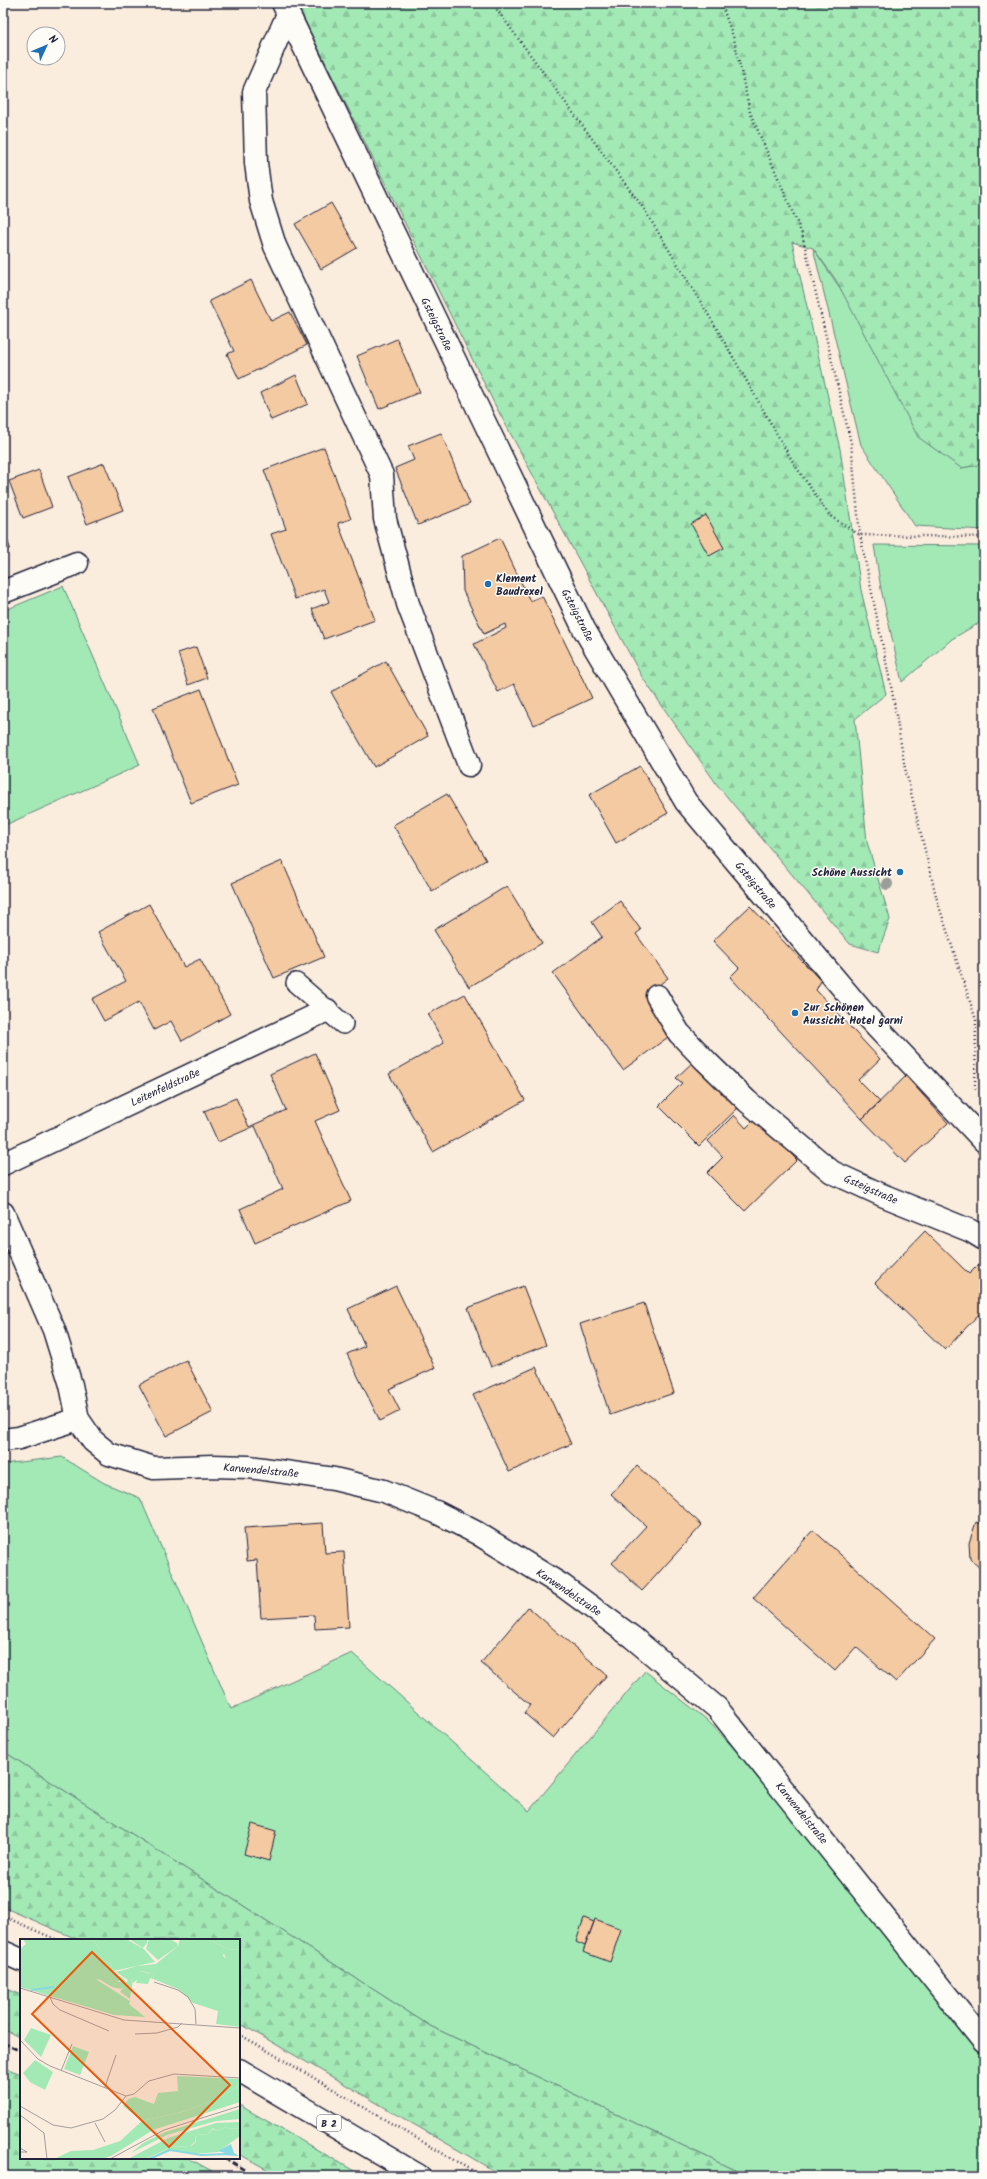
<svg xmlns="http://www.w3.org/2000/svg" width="987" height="2179" viewBox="0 0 987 2179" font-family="Kalam,sans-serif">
<defs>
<pattern id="forest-firs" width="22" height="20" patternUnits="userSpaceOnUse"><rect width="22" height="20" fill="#a3e9b6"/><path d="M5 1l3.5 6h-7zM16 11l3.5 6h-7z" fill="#8cc89d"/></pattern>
</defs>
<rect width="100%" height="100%" fill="#faedde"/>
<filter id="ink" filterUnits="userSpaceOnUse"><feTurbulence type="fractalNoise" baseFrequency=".025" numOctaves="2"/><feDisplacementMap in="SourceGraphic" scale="8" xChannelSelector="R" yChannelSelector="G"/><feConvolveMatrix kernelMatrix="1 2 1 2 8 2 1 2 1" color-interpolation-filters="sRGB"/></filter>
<g filter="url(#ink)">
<path fill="#a3e9b6" stroke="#628678" d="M813 248 961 468 984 464V530L915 526 861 445Z
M874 545 984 546V620L952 639 902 682 881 589Z
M63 586 140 765 3 826V611Z
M62 1457 104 1483 140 1498 231 1709 352 1653 529 1811 645 1671 706 1719 772 1788 984 2058V2176H747L430 2026 3 1751V1464Z"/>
<path fill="url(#forest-firs)" stroke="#628678" d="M296 3H984V464L961 468 918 437 836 280 813 248 792 242 840 449 861 590 886 694 855 719 867 842 890 919 878 952 850 944 718 786 642 677 494 403Z
M3 1751 430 2026 747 2176H503L239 2023V1940H79L3 1907Z
M3 1988 21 1995V2038L3 2029Z
M3 2067 21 2074V2158H188L221 2176H3Z
M239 2105 363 2176H279L239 2154Z"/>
<path fill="#f4caa3" stroke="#22223b" d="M331 203 357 248 321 269 295 224Z
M251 280 271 321 290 312 307 345 239 379 227 354 234 351 209 301Z
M397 339 420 392 379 409 357 356Z
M296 375 308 404 271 420 260 393Z
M441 433 470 504 418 525 395 468 414 460 408 446Z
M324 447 351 519 338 523 375 620 324 639 312 609 329 602 324 589 295 599 271 534 286 529 264 470Z
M104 463 123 510 87 524 68 477Z
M39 470 52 507 23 518 9 481Z
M706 515 724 548 709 556 691 524Z
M3 526 10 548 3 553Z
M500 538 530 601 542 596 592 698 534 725 514 684 498 692 474 644 506 628 505 624 484 634 463 591 462 556Z
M196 647 207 678 188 685 178 653Z
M386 661 428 736 374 767 331 692Z
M201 689 238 785 191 803 153 708Z
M640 766 668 813 616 843 589 795Z
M447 794 486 860 432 891 393 825Z
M282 861 324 957 274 978 232 883Z
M507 886 542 943 469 987 434 930Z
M620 901 641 930 636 934 668 978 647 994 675 1032 623 1070 553 973 602 937 592 922Z
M149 904 184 967 200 959 230 1014 182 1041 171 1021 154 1030 139 1002 104 1021 92 999 126 981 98 932Z
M750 906 821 981 816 990 880 1059 858 1080 880 1102 862 1119 730 977 739 968 713 941Z
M465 994 525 1100 433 1152 389 1074 444 1043 428 1014Z
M315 1053 340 1110 315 1121 351 1201 255 1243 240 1209 283 1189 255 1126 218 1142 204 1111 236 1098 249 1127 286 1110 270 1074Z
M696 1059 741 1105 699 1146 659 1106 682 1083 676 1078Z
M906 1076 948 1123 905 1163 862 1119Z
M734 1115 746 1128 756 1118 797 1160 745 1211 707 1173 723 1157 708 1141Z
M925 1231 969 1274 984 1259V1319L979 1314 945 1350 875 1283Z
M396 1286 435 1368 389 1389 400 1411 380 1421 347 1354 365 1346 348 1309Z
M523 1286 546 1345 491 1367 468 1308Z
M644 1303 674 1393 610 1415 580 1324Z
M186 1360 213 1412 166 1436 139 1385Z
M536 1367 571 1444 509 1472 473 1395Z
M637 1466 702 1525 642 1591 612 1563 646 1526 611 1494Z
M976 1522 984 1525V1572L970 1559 969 1543Z
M323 1523 325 1553 344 1552 349 1627 315 1629 314 1615 261 1618 257 1560 247 1561 244 1528Z
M813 1530 935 1639 896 1682 856 1647 835 1671 753 1598Z
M528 1607 607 1675 553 1738 524 1713 530 1705 481 1663Z
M984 1747V1761L977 1756Z
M252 1824 276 1831 269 1861 244 1854Z
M584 1918 594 1922 585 1946 576 1942Z
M595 1919 621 1929 610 1962 583 1952Z"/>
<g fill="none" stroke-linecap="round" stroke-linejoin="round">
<g stroke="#22223b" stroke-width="22">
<path id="service" d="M296 983 343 1024"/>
</g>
<g stroke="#22223b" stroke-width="25">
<path id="minor" d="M283 3 584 629 686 802 868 1018 984 1141
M288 14 254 92 256 163 261 201 275 246 382 475 385 519 408 604 469 765
M3 592 77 563
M657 996 679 1033 706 1061 747 1101 832 1172 882 1195 971 1231 984 1239
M3 1164 327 1010
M3 1213 54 1330 71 1385 78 1419 93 1441 109 1454 154 1468 213 1466 249 1467 334 1479 384 1491 436 1512 477 1533 563 1586 632 1637 717 1708 984 2042
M3 1440 19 1438 78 1419"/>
</g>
<g stroke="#22223b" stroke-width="25">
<path id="primary" d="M3 1952 21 1960
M239 2070 419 2176"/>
</g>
<path stroke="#22223b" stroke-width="2.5" stroke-dasharray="1 3" stroke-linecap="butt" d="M492 3 644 209 717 329 794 464 830 516 860 535 984 537
M721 3 734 39 750 112 802 234 851 443 860 535 892 691 905 768 937 900 976 1020 975 1089
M3 1916 57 1940
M239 2034 481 2176"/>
<use href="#service" stroke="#fdfcf7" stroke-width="19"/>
<use href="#minor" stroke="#fdfcf7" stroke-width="22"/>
<use href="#primary" stroke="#fdfcf7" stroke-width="22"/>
<path stroke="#22223b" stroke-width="3" stroke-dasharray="6 3" stroke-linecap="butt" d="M3 2043 21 2051
M224 2158 256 2176"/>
</g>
<circle fill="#999e99" cx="887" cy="884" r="6"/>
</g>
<g fill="#1f6fb2" stroke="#fdfcf7" stroke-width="1.5">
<circle cx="488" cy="584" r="4"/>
<circle cx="900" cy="872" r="4"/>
<circle cx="795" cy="1013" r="4"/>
</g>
<g text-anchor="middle" stroke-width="3" stroke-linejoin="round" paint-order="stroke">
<rect fill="#fdfcf7" stroke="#646373" stroke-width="1" x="317" y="2115" width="24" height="16" rx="3"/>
<g font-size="10" font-weight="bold" fill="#22223b">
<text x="329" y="2127">B 2</text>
</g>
<g font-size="11" fill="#22223b" stroke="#fdfcf7">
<text transform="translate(437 324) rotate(64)" y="4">Gsteigstraße</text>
<text transform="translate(578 615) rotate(63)" y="4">Gsteigstraße</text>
<text transform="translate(756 885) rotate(50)" y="4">Gsteigstraße</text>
<text transform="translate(165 1087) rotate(-25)" y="4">Leitenfeldstraße</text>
<text transform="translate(871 1189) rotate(24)" y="4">Gsteigstraße</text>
<text transform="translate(261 1470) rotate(5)" y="4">Karwendelstraße</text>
<text transform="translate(569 1592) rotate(34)" y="4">Karwendelstraße</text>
<text transform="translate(802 1813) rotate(51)" y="4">Karwendelstraße</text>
</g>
<g font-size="11" font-weight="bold" fill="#22223b" stroke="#fdfcf7" text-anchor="start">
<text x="496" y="582">Klement<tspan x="496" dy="13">Baudrexel</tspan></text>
<text x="892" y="876" text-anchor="end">Schöne Aussicht</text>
<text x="803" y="1011">Zur Schönen<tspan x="803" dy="13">Aussicht Hotel garni</tspan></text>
</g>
</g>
<g transform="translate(20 1939)">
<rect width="220" height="220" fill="#faedde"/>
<path d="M73 0H106L124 10 135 23 93 32 91 25 80 21V11ZM109 0H127V4L123 9ZM129 0H150L157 4 158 7 138 21 126 10ZM186 0H220V11L209 10ZM204 14H220V42L208 30ZM117 27 114 34 110 60 100 53 108 41 96 33ZM120 32 135 36 133 40 130 39 128 45 116 44ZM77 39 100 43 103 39 107 44 101 50 92 48ZM11 89 31 96 21 118 4 101ZM53 107 69 113 60 136 44 130ZM15 121 33 133 25 151 10 143 3 134ZM157 137 220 140V143L216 149 199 159 166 172 122 182 103 167 108 160 115 158 134 165 138 154 158 152ZM206 188 210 190 220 189V197L198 213 174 215 150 211 134 217 151 208 171 207 176 203V195L187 196 193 190 197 192Z" fill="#a3e9b6"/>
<path d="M3 0H73L80 11V21L91 25 94 34 103 39 95 44 76 40 110 62 109 65 125 78 94 76 0 48V10L6 5ZM160 0H186L209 10 220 11V14H204L203 17 208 22V30L219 34 220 88 196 85 198 72 173 64 158 50 133 40 134 36 126 33 120 32 119 39 113 44V31L117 27 136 25 158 7ZM220 143V163L133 191 91 217 82 220H34L51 212 73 211 100 202 122 182 166 172 199 159 216 149ZM220 170V180L196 182 147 196 111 214 123 204 145 193ZM220 183V189L210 190 206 188 197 192 193 189 187 196 176 195 175 203 170 207 151 208 126 220H108L148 199 196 184Z" fill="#a3e9b6"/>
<path d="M211 205 214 214 219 217 201 216 205 214 198 212Z" fill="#87d8e2"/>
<path fill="none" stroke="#87d8e2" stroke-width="2" d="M11 51 34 48M129 220 150 211 181 216 206 215"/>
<path fill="none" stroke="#a49c9d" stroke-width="1" d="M134 43 158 51 168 58 175 70 176 85M0 49 104 81 220 89M30 58 33 65 40 71 89 92M115 95 137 94 158 88 162 84M0 101 18 120 30 127 106 157M41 132 52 105M85 148 96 116M106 157 114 155 129 142 154 135 220 139M0 167 33 186 51 189 83 180 95 171 106 157M0 176 24 194 27 220M75 184 85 203M0 209 7 213H0M90 220 144 191 220 167"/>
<path fill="#e8590c" fill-opacity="0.15" stroke="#e8590c" stroke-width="2" d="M72 13 210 146 149 208 12 75Z"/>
<rect width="220" height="220" fill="none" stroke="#22223b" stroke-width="2"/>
</g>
<rect width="987" height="2179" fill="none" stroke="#fdfcf7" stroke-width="16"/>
<rect x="8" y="8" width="971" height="2163" fill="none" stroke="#22223b" stroke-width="1.5" filter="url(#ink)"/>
<g transform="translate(46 46) rotate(46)"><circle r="19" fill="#fdfcf7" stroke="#a5a5ac"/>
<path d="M0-3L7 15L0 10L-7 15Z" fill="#1f6fb2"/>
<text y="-6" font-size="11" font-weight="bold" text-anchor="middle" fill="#22223b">N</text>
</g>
</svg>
